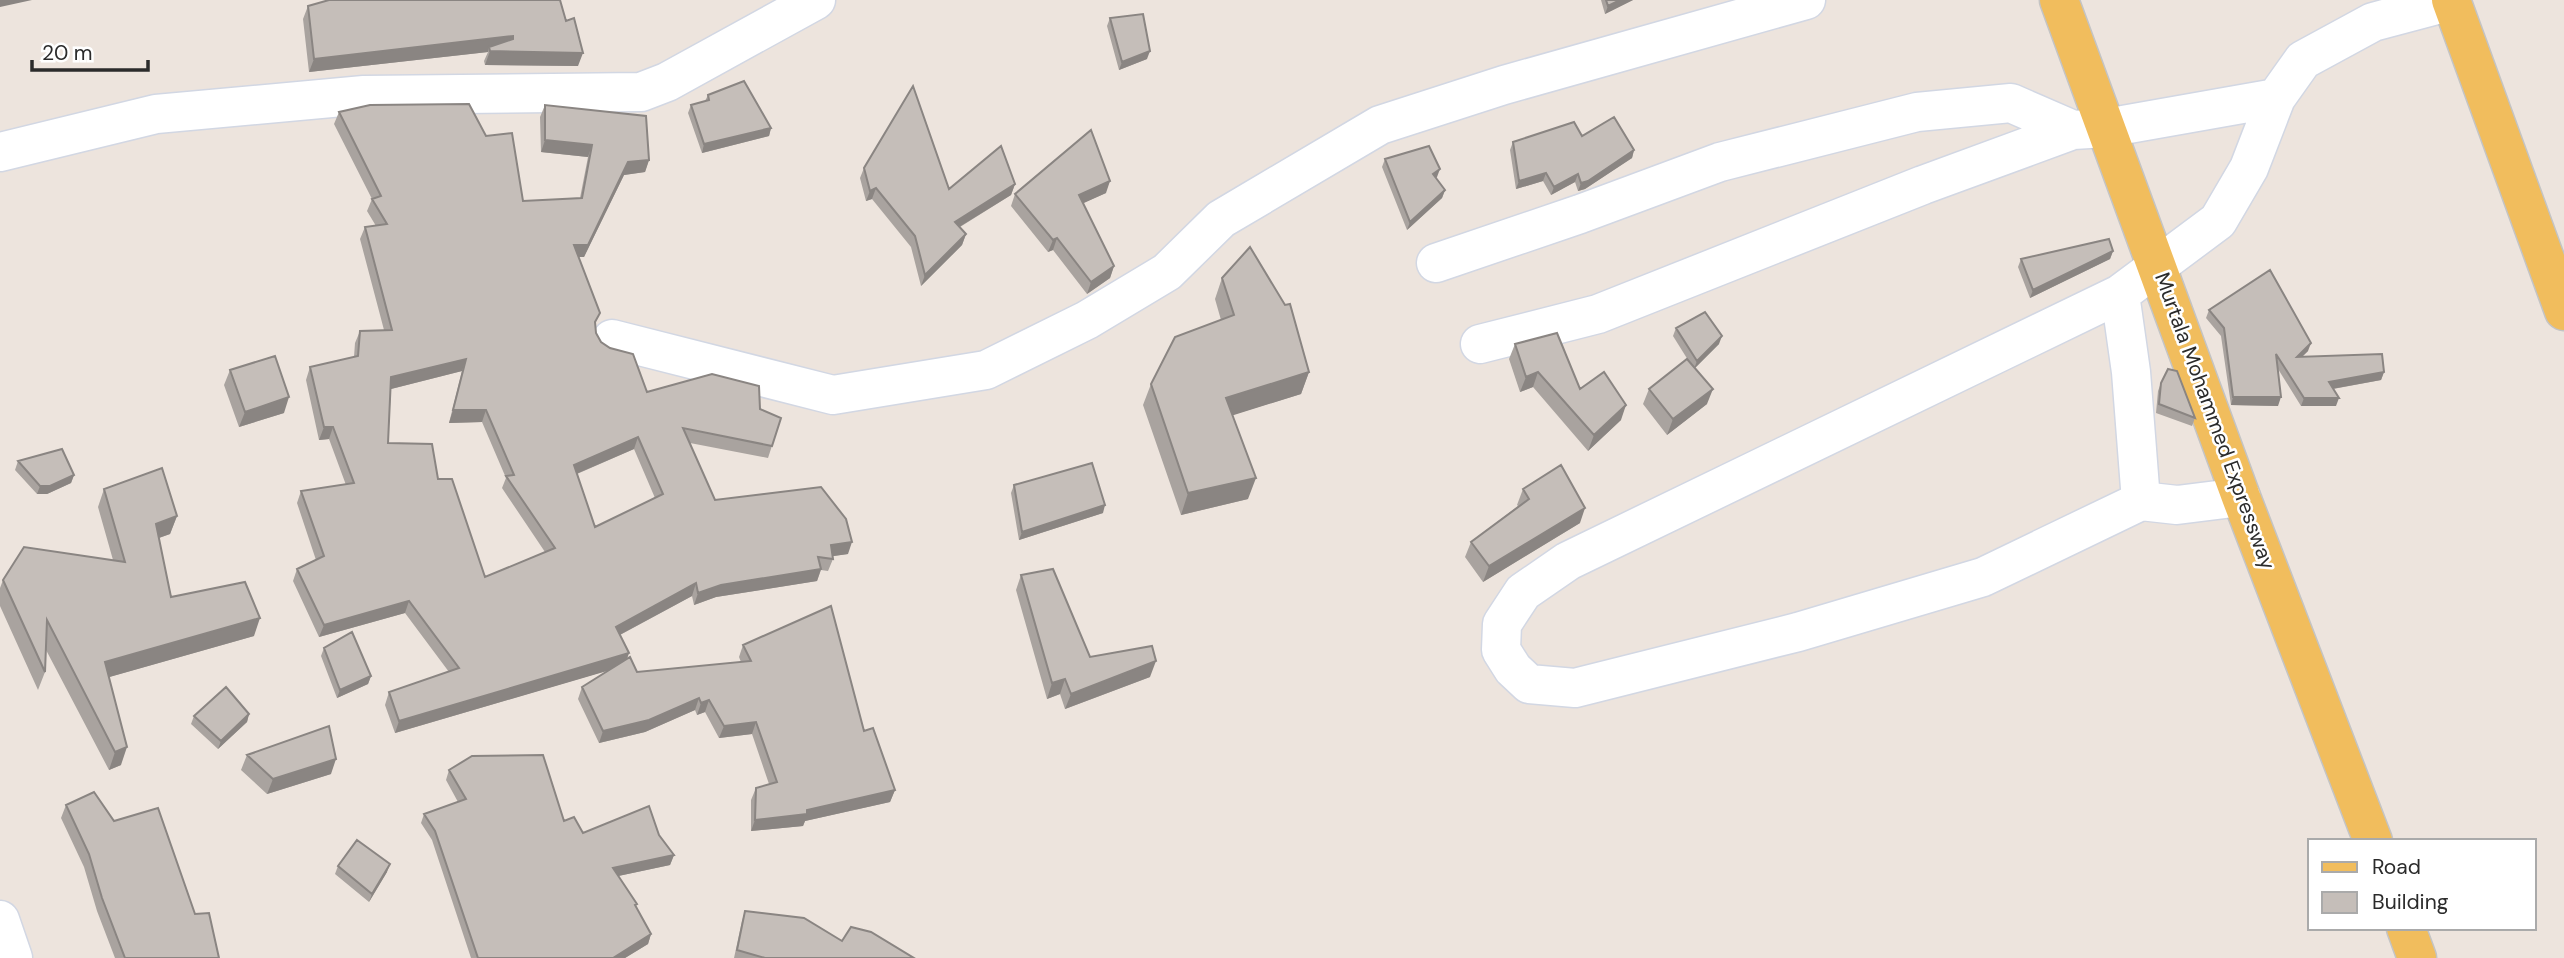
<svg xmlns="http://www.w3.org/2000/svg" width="2564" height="958" viewBox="0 0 2564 958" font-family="'DM Sans',sans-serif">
<rect width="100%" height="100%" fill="#ede4dd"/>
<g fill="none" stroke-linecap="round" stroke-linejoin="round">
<g stroke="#d2d7e3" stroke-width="41">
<path id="minor" d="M0 152 156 114 364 95 641 92 667 82 816 0
M1436 263 1580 214 1720 162 1917 112 2011 103 2073 130
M2120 294 2131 372 2141 501
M612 339 833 395 986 370 1087 320 1167 272 1221 219 1380 125 1504 85 1806 0
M1480 344 1598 314 1923 185 2073 130 2106 128 2276 98
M2241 497 2177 505 2141 501 1983 577 1798 632 1575 688 1529 684 1513 669 1501 650 1502 624 1523 592 1568 561 2120 294 2218 221 2249 168 2276 98 2303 60 2373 22 2452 1
M0 920 13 958"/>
</g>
<g stroke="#c4c4c4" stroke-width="41">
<path id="major" d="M2059 0 2241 497 2373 841
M2451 0 2564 311
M2406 928 2417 958"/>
</g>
<use href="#minor" stroke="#fff" stroke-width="38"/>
<use href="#major" stroke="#f1bd5d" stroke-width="38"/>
</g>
<path fill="#a9a39f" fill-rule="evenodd" d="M560 0 578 66 485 65 484 61 488 52 309 72 303 19 308 6Z
M1601 0H1633L1605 14Z
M1110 18 1147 59 1119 70 1107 26Z
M708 95 771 128 769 136 702 153 688 113 691 105 705 101Z
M545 105 649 160 645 172 624 175 584 257H578L595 325 596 333 601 342 647 392 760 409 781 418 768 458 690 443 715 500 848 554 833 556V559L828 571 821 570 817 581 716 597 694 605 692 596 620 635 629 653 627 659 637 672 741 662 739 657 743 645 864 731 895 790 890 802 805 821 803 826 751 831V800L756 788 769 784 752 734 719 738 705 712 697 715 695 710 645 732 599 743 578 699 582 687 609 670 395 733 385 705 389 692 449 672 405 613 319 637 293 581 297 569 316 560 297 503 301 491 346 485 329 439 319 440 306 380 310 367 354 357 355 343 360 331 384 330 360 239 365 227 376 226 367 211 372 199 334 124 339 112 486 136 523 201 580 198 588 157 541 152 540 117ZM462 371 449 423 482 422 506 478 502 488 545 552 485 577 438 479 388 443 391 389ZM634 449 655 498 595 527 577 474Z
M1582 136 1634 150 1632 158 1585 189 1578 191 1575 182 1551 195 1543 181 1516 189 1510 150 1513 142Z
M1385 159 1437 177 1436 178 1445 190 1442 198 1407 230 1382 167Z
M864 168 949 189 1015 184 1011 195 960 227 966 234 962 245 921 286 911 247 872 199 866 201 860 178Z
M1106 193 1083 203 1114 266 1110 278 1087 294 1053 250 1048 252 1011 206 1015 194Z
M2113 251 2110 259 2030 298 2018 267 2021 259Z
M1222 278 1309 372 1301 394 1232 415 1248 499 1181 515 1143 405 1151 384 1221 320 1215 299Z
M2209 310 2308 351 2302 356 2384 372 2381 380 2333 389 2336 406H2301L2278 369V406L2231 405 2221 336 2206 318Z
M1676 328 1719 344 1695 368 1707 404 1667 435 1643 404 1649 389 1688 360 1673 336Z
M1515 344 1580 389 1621 420 1588 451 1533 387 1520 392 1509 359Z
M230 370 284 413 239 427 224 385Z
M2161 383 2195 418 2192 426 2156 413 2158 391Z
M18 461 74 475 71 483 47 494H37L15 470Z
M1014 485 1103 513 1019 540 1011 493Z
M104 489 177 516 170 534 159 538 171 597 254 636 109 677 121 765 109 770 45 648V672L38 690 0 606V588L3 580 113 560 98 507Z
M1523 489 1580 523 1483 582 1465 557 1471 542 1518 506 1517 505Z
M1021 575 1090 657 1150 677 1065 709 1060 694 1047 699 1016 590Z
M324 648 371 676 368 684 337 698 321 656Z
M249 714 247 722 218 749 191 724 194 716Z
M247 755 331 774 267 794 241 770Z
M449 770 564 821 583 833 659 835 674 855 670 865 618 876 637 904 636 907 651 934 648 944 625 958H471L432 840 421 823 424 814 458 802 446 780Z
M66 805 114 821 195 914 219 958H115L97 911 84 867 61 818Z
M338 866 387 872 369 902 335 874Z
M745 911 842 941 914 958H734L742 921Z"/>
<path fill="#8a8582" d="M0 0H32L0 7Z
M1620 0H1633L1605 14 1608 6Z
M513 36 508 49 583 53 578 66 485 65 490 51 489 47 488 52 309 72 314 59Z
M1150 51 1147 59 1119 70 1122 62Z
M771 128 769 136 702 153 704 144Z
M545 140 592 145 588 157 541 152Z
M1634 150 1632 158 1585 189 1578 191 1581 183Z
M649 160 645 172 624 175 584 257H569L574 245 628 162Z
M1440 169 1437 177 1430 182 1433 174Z
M1546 173 1543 181 1516 189 1519 181Z
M1578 174 1575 182 1551 195 1554 187Z
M1110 181 1106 193 1075 207 1079 195Z
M1015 184 1011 195 951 232 955 222Z
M876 188 872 199 866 201 870 191Z
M1445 190 1442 198 1407 230 1410 222Z
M966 234 962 245 921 286 925 275Z
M1057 238 1053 250 1048 252 1053 240Z
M2113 251 2110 259 2030 298 2033 290Z
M1114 266 1110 278 1087 294 1091 282Z
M1722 336 1719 344 1694 369 1697 361Z
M2311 343 2308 351 2294 365 2297 357Z
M466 359 462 371 387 390 391 377Z
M1309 372 1301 394 1218 420 1226 398Z
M1538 372 1533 387 1520 392 1526 377Z
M2384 372 2381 380 2326 390 2329 382Z
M1713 389 1707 404 1667 435 1673 419Z
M289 397 284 413 239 427 245 412Z
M2233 397H2281L2278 406 2231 405Z
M2304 398H2339L2336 406H2301Z
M1626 405 1621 420 1588 451 1594 435Z
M453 410H486L482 422 449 423Z
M324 427H333L329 439 319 440Z
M638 437 634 449 569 477 574 465Z
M74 475 71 483 47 494H37L40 486Z
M1256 478 1248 499 1181 515 1188 493Z
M1105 505 1103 513 1019 540 1022 532Z
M1585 508 1580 523 1483 582 1489 566Z
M177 516 170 534 150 541 156 524Z
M852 542 848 554 827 557 831 545Z
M821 569 817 581 716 597 694 605 698 593 721 585Z
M696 583 692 596 612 639 616 627Z
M409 601 405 613 319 637 324 625Z
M260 618 254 636 99 680 105 662Z
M629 653 624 666 395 733 399 721Z
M1156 661 1150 677 1065 709 1071 694Z
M371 676 368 684 337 698 340 690Z
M1065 679 1060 694 1047 699 1052 683Z
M699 698 695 710 645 732 599 743 603 731Z
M709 700 705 712 697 715 701 703Z
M249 714 247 722 218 749 221 741Z
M756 722 752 734 719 738 724 726Z
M127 747 121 765 109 770 115 752Z
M336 759 331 774 267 794 273 779Z
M895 790 890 802 805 821 803 826 751 831 755 820 807 810Z
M674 855 670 865 609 878 613 868Z
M390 864 387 872 369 902 372 894Z
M651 934 648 944 625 958H613Z"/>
<path fill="#c5beb9" stroke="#8a8582" stroke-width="2" fill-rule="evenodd" d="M329 0H560L566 21 574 18 583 53 490 51 489 47 513 39V36L314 59 308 6Z
M1606 0H1620L1608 6Z
M1143 14 1150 51 1122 62 1110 18Z
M744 81 771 128 704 144 691 105 709 100 708 95Z
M913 86 949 189 1001 146 1015 184 955 222 966 234 925 275 915 236 876 188 870 191 864 168Z
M469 104 486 136 512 133 523 201 582 198 592 145 545 140V105L646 116 649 160 628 162 588 245H574L600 313 595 322 596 333 601 342 610 348 633 354 647 392 712 374 759 386 760 409 781 418 772 446 683 428 715 500 821 487 846 519 852 542 831 545 833 559 818 557 821 569 721 585 698 593 696 583 616 627 629 653 399 721 389 692 459 668 409 601 324 625 297 569 324 556 301 491 354 483 333 427H324L310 367 358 356 360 331 392 330 365 227 387 224 372 199 381 196 339 112 370 105ZM466 359 453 410H486L514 475 506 476 555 548 485 577 452 479H438L432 444 388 443 391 377ZM638 437 663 494 595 527 574 465Z
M1614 117 1634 150 1588 181 1581 183 1578 174 1554 187 1546 173 1519 181 1513 142 1574 122 1582 136Z
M1091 130 1110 181 1079 195 1114 266 1091 282 1057 238 1053 240 1015 194Z
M1429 146 1440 169 1433 174 1445 190 1410 222 1385 159Z
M2109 239 2113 251 2033 290 2021 259Z
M1250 247 1285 305 1290 304 1309 372 1226 398 1256 478 1188 493 1151 384 1175 337 1234 315 1222 278Z
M2270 270 2311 343 2297 357 2382 354 2384 372 2329 382 2339 398H2304L2276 354 2281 397H2233L2224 328 2209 310Z
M1705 312 1722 336 1697 361 1676 328Z
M1557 333 1580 389 1604 372 1626 405 1594 435 1538 372 1526 377 1515 344Z
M275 356 289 397 245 412 230 370Z
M1687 359 1713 389 1673 419 1649 389Z
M2168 369 2177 371 2195 418 2159 404 2161 383Z
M62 449 74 475 50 486H40L18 461Z
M1092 463 1105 505 1022 532 1014 485Z
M1561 465 1585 508 1489 566 1471 542 1529 499 1523 489Z
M162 468 177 516 156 524 171 597 245 582 260 618 105 662 127 747 115 752 47 620 45 672 3 580 24 547 125 562 104 489Z
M1053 569 1090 657 1152 646 1156 661 1071 694 1065 679 1052 683 1021 575Z
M831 606 864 731 873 728 895 790 807 810V814L755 820 756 788 777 782 756 722 724 726 709 700 701 703 699 698 649 720 603 731 582 687 630 657 637 672 751 661 743 645Z
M352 632 371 676 340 690 324 648Z
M226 687 249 714 221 741 194 716Z
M329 726 336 759 273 779 247 755Z
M543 755 564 821 574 817 583 833 649 806 659 835 674 855 613 868 637 904 635 905 651 934 613 958H478L435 831 424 814 466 799 449 770 472 756Z
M94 792 114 821 158 808 195 914 209 913 219 958H125L102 898 89 854 66 805Z
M357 840 390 864 372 894 338 866Z
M745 911 804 918 842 941 851 927 871 932 914 958H765L737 950Z"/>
<g text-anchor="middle" stroke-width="5" stroke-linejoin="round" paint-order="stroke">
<g font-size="21" fill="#2b2b2b" stroke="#fff">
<text transform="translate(2215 421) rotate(70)" y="7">Murtala Mohammed Expressway</text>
</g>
</g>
<rect x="2308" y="839" width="228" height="91" fill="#ffffff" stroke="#aaaaaa" stroke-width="2"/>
<rect x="2322" y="862" width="35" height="10" fill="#f1bd5d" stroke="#aaaaaa" stroke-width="2"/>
<text x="2372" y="874" font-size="21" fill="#2b2b2b">Road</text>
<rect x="2322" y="892" width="35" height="21" fill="#c5beb9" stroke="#aaaaaa" stroke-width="2"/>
<text x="2372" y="909" font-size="21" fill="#2b2b2b">Building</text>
<path d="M32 60v10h116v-10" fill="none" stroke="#2b2b2b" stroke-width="3.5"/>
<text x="42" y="60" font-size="21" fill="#2b2b2b" stroke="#ffffff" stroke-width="5" paint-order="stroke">20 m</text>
</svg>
